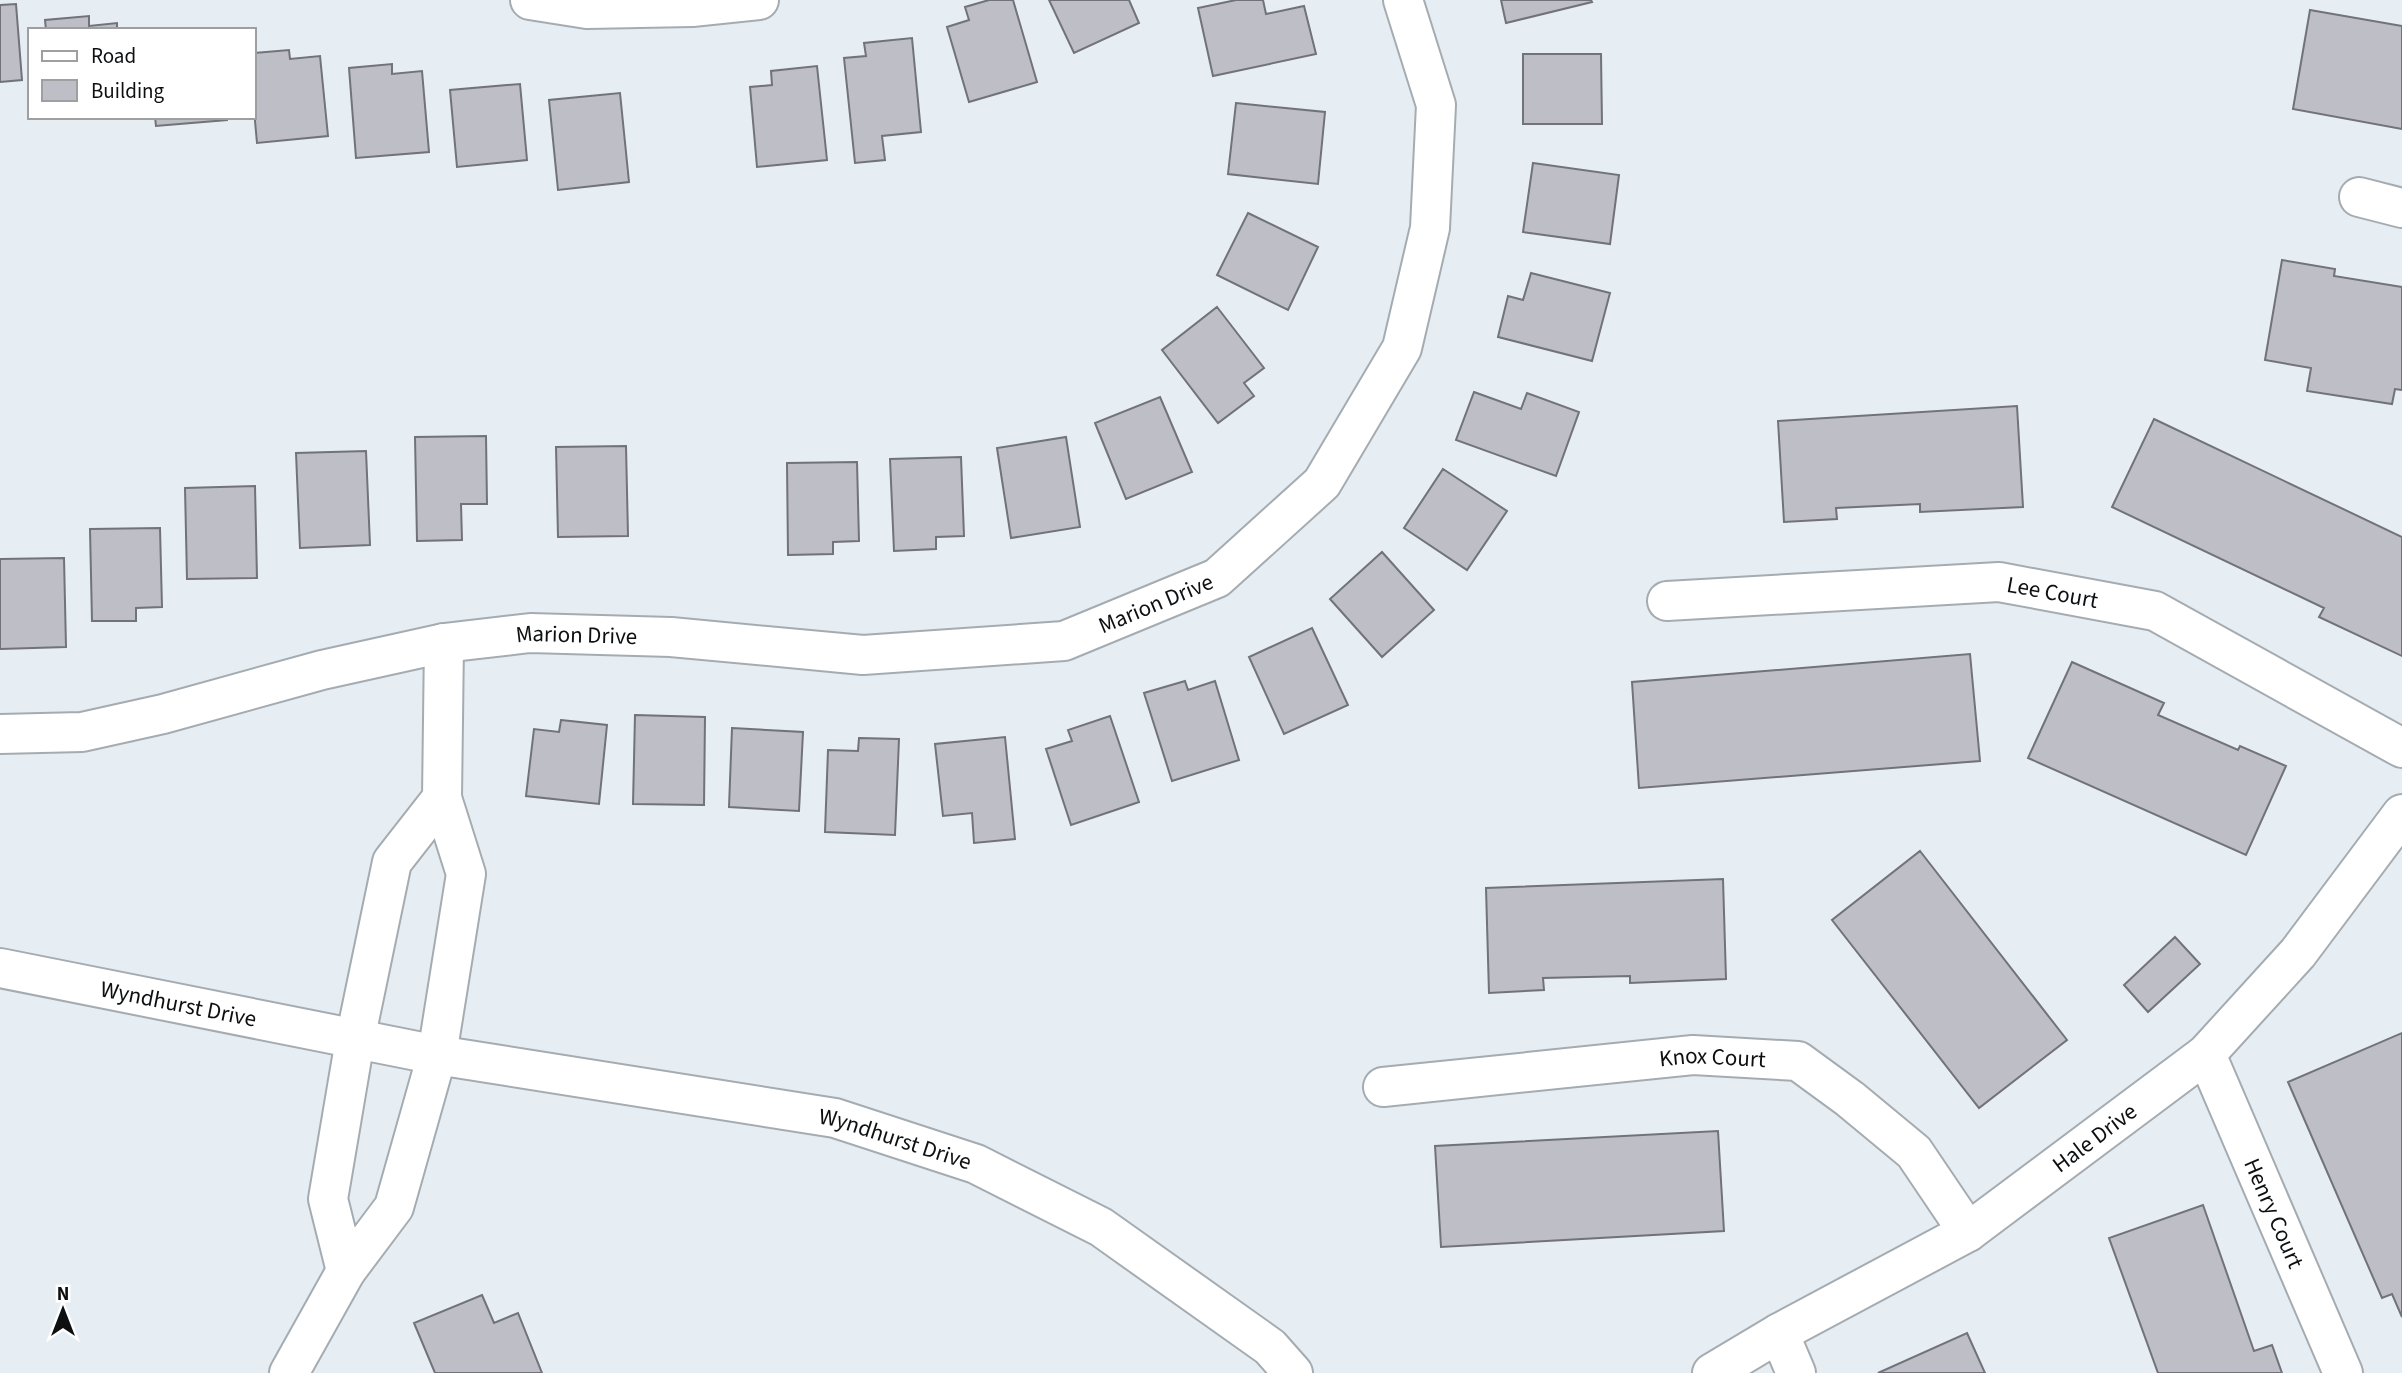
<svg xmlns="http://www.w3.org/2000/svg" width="2402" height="1373" viewBox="0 0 2402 1373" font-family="'Source Sans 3',sans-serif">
<rect width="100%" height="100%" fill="#e6edf3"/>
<path fill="#bdbec6" stroke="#71727a" stroke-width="2" d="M989 0H1013L1037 82 969 102 947 27 969 20 965 7Z
M1049 0H1129L1139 23 1074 53Z
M1236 0H1263L1266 14 1304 6 1316 54 1213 76 1198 8Z
M1501 0H1591L1592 2 1506 23Z
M16 4 22 80 0 82V5Z
M2310 10 2402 26V129L2293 109Z
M89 16V26L117 23V30H46L45 20Z
M912 38 921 132 882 136 885 160 855 163 844 58 866 56 864 43Z
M289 50 290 59 320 56 328 136 257 143 254 110V53Z
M1523 54H1601L1602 124H1523Z
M392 64V74L422 71 429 152 356 158 349 68Z
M817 66 827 160 757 167 750 87 772 85 771 71Z
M520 84 527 160 457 167 450 90Z
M620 93 629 182 558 190 549 100Z
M1236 103 1325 112 1318 184 1228 174Z
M155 117H227V120L156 126Z
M1533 163 1619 175 1610 244 1523 232Z
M1248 213 1318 247 1288 310 1217 275Z
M2282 260 2335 269 2334 276 2402 287V390L2395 389 2392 404 2307 391 2311 368 2265 360Z
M1531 273 1610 293 1592 361 1498 337 1508 296 1523 300Z
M1217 307 1264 368 1244 383 1254 396 1218 423 1162 350Z
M1474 392 1521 409 1527 393 1579 412 1556 476 1456 440Z
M1160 397 1192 472 1126 499 1095 423Z
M2017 406 2023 507 1920 512V504L1836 508 1837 519 1784 522 1778 421Z
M2154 419 2402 537V656L2319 617 2324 608 2112 507Z
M486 436 487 504H461L462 540 417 541 415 437Z
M1066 437 1080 527 1011 538 997 448Z
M626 446 628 536 558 537 556 447Z
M366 451 370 545 300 548 296 453Z
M961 457 964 536 936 537V549L894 551 890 459Z
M857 462 859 541 833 542V554L788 555 787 463Z
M1443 469 1507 511 1467 570 1404 528Z
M255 486 257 578 187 579 185 488Z
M160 528 162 607 136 608V621H92L90 529Z
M1382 552 1434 610 1382 657 1330 599Z
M64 558 66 647 0 649V559Z
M1312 628 1348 705 1284 734 1249 657Z
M1970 654 1980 761 1639 788 1632 682Z
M2072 662 2164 703 2158 715 2238 750 2240 746 2286 766 2246 855 2028 758Z
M1185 681 1188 690 1215 681 1239 760 1172 781 1144 693Z
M635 715 705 717 704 805 633 804Z
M1110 716 1139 802 1071 825 1046 749 1072 741 1068 730Z
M561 720 607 725 599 804 526 796 534 729 559 732Z
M732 728 803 732 799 811 729 807Z
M1005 737 1015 839 974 843 972 813 943 816 935 744Z
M859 738 899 739 895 835 825 832 828 750 858 751Z
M1920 851 2067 1040 1979 1108 1832 920Z
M1723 879 1726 979 1630 983V976L1543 978 1544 990 1489 993 1486 888Z
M2175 937 2200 964 2148 1012 2124 985Z
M2402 1033V1317L2392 1294 2382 1298 2288 1082Z
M1718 1131 1724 1231 1441 1247 1435 1146Z
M2203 1205 2254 1351 2272 1345 2282 1373H2158L2109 1238Z
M482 1295 494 1323 518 1313 542 1373H435L414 1323Z
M1967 1333 1985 1373H1878Z"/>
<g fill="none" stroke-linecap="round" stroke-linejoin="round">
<g stroke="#a5acb1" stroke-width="42">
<g id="minor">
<path d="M530 0 587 9 692 7 759 0"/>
<path d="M2359 197 2402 208"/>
<path id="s1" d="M1667 601 1999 582 2155 611 2402 748"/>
<path id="s2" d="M0 734 82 732 163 714 322 670 444 643 530 633 671 637 863 655 1064 641 1217 578 1322 483 1402 348 1430 228 1436 105 1403 0"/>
<path d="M442 798 466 874 437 1055 394 1207 346 1271 328 1199 355 1040 392 862Z"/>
<path d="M442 798 444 643"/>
<path id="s3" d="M0 968 437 1055 835 1118 976 1164 1101 1227 1270 1347 1293 1373"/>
<path id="s4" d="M2206 1054 2343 1373"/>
<path id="s5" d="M1383 1087 1693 1055 1798 1061 1850 1099 1914 1152 1968 1232"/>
<path d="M1779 1333 1796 1373"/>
<path d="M289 1373 346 1271"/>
<path id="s6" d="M1712 1373 1779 1333 1968 1232 2206 1054 2298 953 2402 814"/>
</g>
</g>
<use href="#minor" stroke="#fff" stroke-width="38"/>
</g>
<g text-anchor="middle" stroke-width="5" stroke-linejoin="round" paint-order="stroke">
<g font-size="23" fill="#0d0f11" stroke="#fff">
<text dy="8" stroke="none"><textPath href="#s1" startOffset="387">Lee Court</textPath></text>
<text dy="8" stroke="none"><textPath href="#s2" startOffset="1176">Marion Drive</textPath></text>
<text dy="8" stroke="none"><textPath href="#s2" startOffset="588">Marion Drive</textPath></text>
<text dy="8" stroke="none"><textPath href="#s3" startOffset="182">Wyndhurst Drive</textPath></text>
<text dy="8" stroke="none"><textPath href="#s5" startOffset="331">Knox Court</textPath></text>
<text dy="8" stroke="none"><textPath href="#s6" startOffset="450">Hale Drive</textPath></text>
<text dy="8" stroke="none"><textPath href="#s3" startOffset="912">Wyndhurst Drive</textPath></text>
<text dy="8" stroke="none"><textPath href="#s4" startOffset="173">Henry Court</textPath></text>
</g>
</g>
<rect x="28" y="28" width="228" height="91" fill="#ffffff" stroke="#9e9fa0" stroke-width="2"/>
<rect x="42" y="51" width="35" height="10" fill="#ffffff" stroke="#9e9fa0" stroke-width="2"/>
<text x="91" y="63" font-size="21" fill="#0d0f11">Road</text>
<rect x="42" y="80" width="35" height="21" fill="#bdbec6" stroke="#9e9fa0" stroke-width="2"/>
<text x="91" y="98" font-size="21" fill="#0d0f11">Building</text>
<g transform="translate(63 1310)" stroke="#ffffff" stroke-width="5" paint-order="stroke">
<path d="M0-5L12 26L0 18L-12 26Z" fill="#0d0f11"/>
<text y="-10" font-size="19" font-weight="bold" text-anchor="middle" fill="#0d0f11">N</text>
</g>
</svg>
